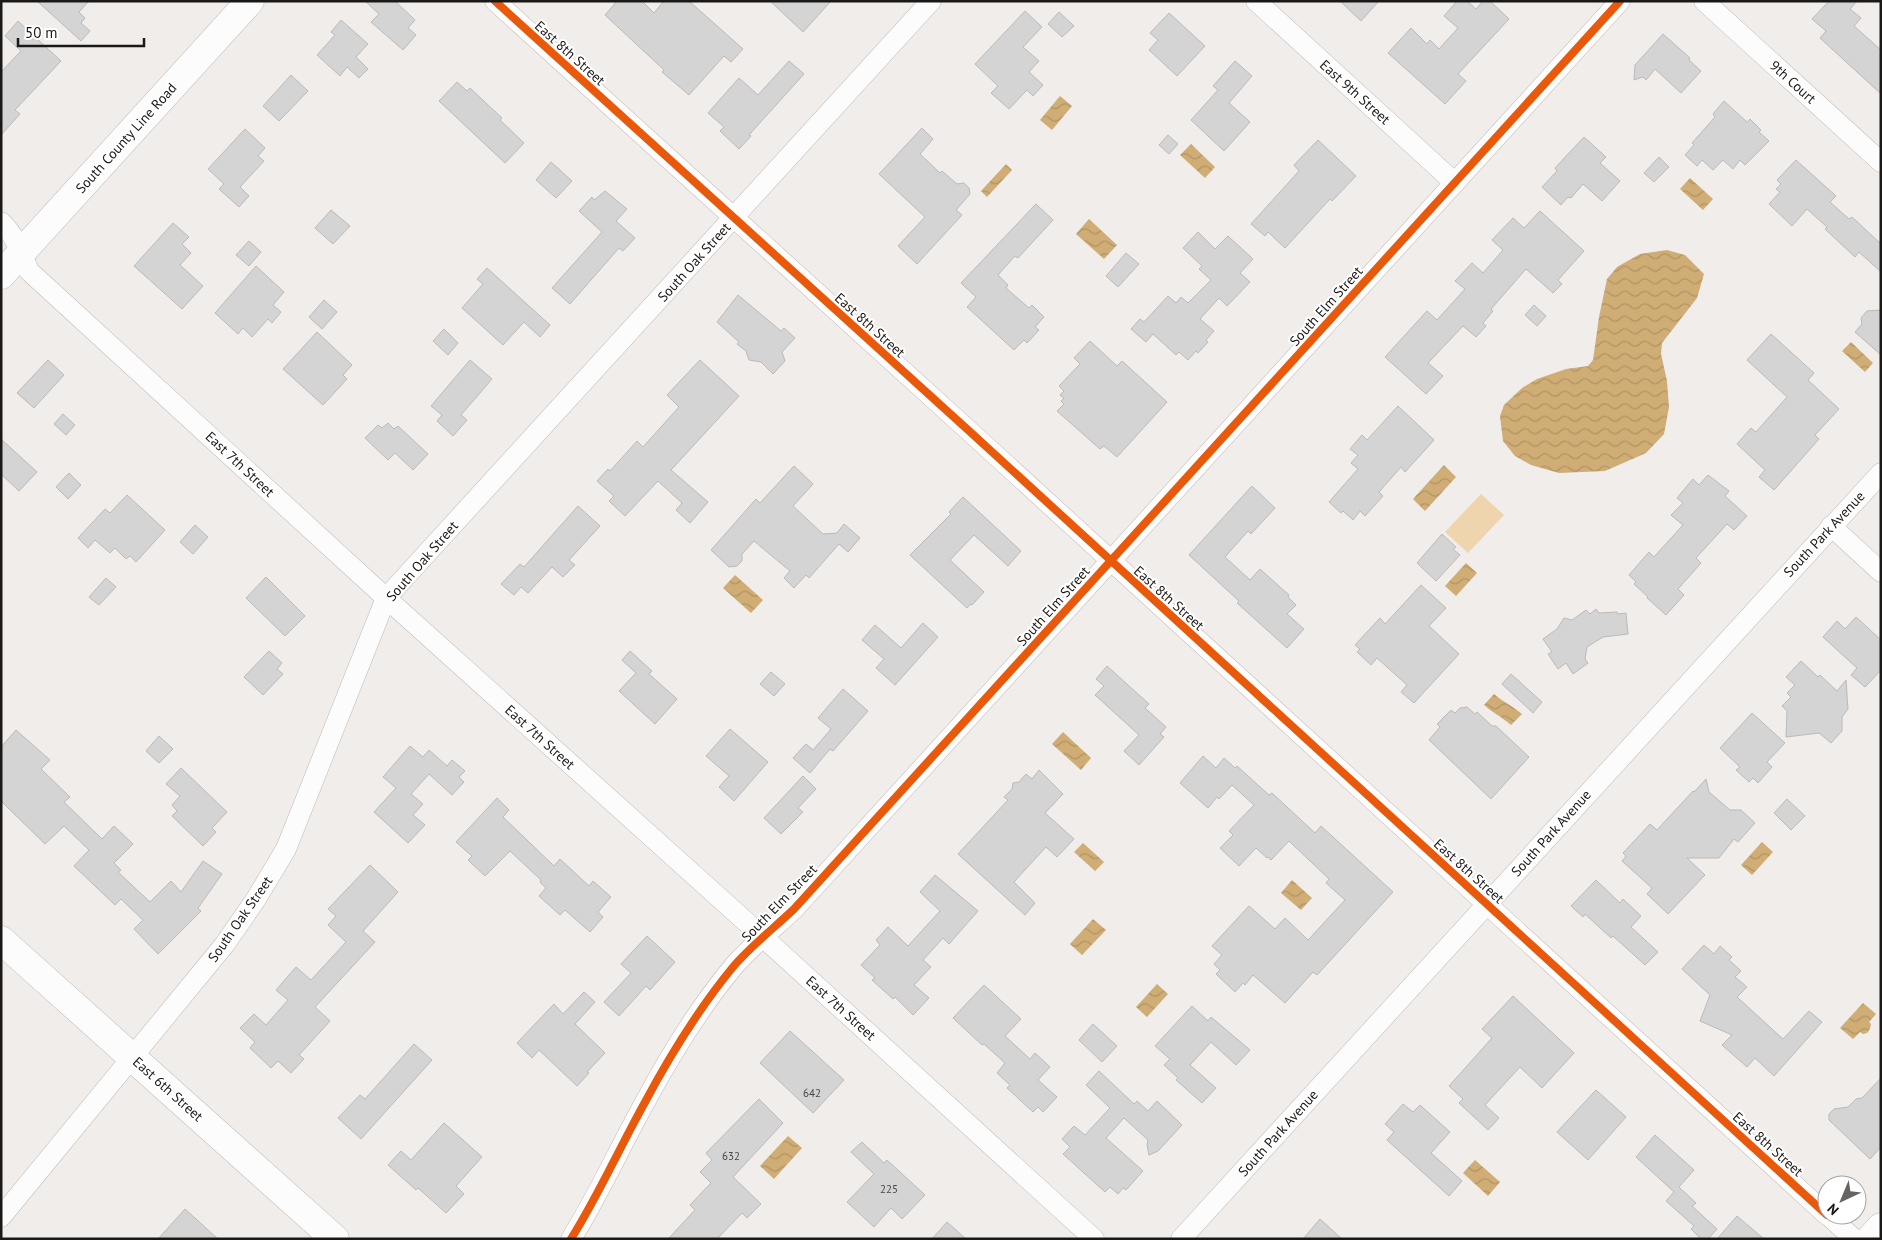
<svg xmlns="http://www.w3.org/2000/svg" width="1882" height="1240" viewBox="0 0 1882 1240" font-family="'PT Sans',sans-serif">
<defs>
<pattern id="water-waves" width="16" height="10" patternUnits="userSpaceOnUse" patternTransform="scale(1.25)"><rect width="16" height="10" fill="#cfad75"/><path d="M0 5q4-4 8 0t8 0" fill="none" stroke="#b19464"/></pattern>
</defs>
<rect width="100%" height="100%" fill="#f0edea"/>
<path fill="#eed5ae" d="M1481 494 1504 515 1468 553 1445 532Z"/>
<path fill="url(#water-waves)" d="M1060 96 1072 106 1052 130 1040 120Z
M1191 144 1215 167 1205 178 1180 155Z
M1006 164 1012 170 987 197 981 191Z
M1690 178 1713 199 1703 210 1680 189Z
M1089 219 1117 245 1104 259 1076 234Z
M1667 250 1685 255 1704 274 1697 298 1662 343 1661 354 1667 381 1669 407 1664 434 1646 453 1605 471 1559 473 1531 465 1515 456 1503 441 1500 416 1504 405 1522 388 1537 379 1566 369 1588 366 1593 360 1599 317 1607 279 1617 267 1640 254Z
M1851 342 1873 363 1865 372 1842 351Z
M1444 465 1456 477 1425 511 1413 499Z
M1466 563 1477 573 1456 596 1445 586Z
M735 575 763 600 751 613 723 588Z
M1494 694C1503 702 1513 706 1522 714L1511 725C1502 717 1493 713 1484 705Z
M1063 732 1091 758 1081 770 1052 744Z
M1762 842 1773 852 1752 875 1741 865Z
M1083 843 1104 862 1095 871 1074 852Z
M1292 880 1312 898 1301 910 1281 893Z
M1093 919 1106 930 1082 955 1070 944Z
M1157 984 1168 994 1147 1017 1136 1007Z
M1863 1003 1876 1014 1869 1022 1871 1024 1870 1029 1867 1033 1863 1034 1860 1032 1853 1039 1840 1028Z
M788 1136 802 1148 774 1179 760 1166Z
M1475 1160 1500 1182 1488 1196 1463 1173Z"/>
<path fill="#d5d4d4" stroke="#bbb9b9" d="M37 1H89L79 12 85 18 81 23 90 31 81 41Z
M365 1H395L415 20 408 28 416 35 403 50 371 22 379 14Z
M617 1H642L654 13 664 1H689L743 49 731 62 724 56 689 95 662 72 664 70 605 15Z
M770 1H831L803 32Z
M1340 1H1379L1361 21Z
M1457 1H1467L1476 9 1483 1H1490L1509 19 1458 74 1466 81 1445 104 1388 53 1411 28 1427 44 1430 40 1439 49 1458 28 1444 16Z
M1829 1H1857L1850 9 1861 18 1854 26 1881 50V94L1820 38 1826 31 1812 19Z
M1025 11 1042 27 1023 47 1039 61 1029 72 1043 85 1033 96 1027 90 1009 109 991 93 998 86 975 64Z
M1059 12 1074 26 1062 37 1048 24Z
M1169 13 1205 46 1177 76 1149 50 1158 40 1150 33Z
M341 20 368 44 356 57 368 69 359 78 347 67 340 76 317 55 335 35 331 32Z
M18 21 61 61 15 110 20 114 1 135V72L21 51 5 36Z
M1663 34 1690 58 1689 60 1701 71 1681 93 1655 69 1646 80 1643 77 1634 80 1635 65Z
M789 61 804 74 749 135 751 136 739 149 720 131 724 127 708 113 739 78 758 95Z
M1235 61 1252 76 1229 103 1250 122 1224 151 1191 120 1218 90 1213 86Z
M291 75 308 91 279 121 263 106Z
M457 82 467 91 470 88 502 118 500 120 524 143 505 163 439 101Z
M1724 101 1747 122 1750 119 1761 130 1759 132 1769 141 1745 165 1740 160 1733 169 1723 160 1713 170 1702 160 1697 166 1685 155 1694 145 1692 143 1715 117 1713 114Z
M922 128 933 139 920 154 940 173 942 171 957 184 964 183 969 188 970 194 956 210 962 215 917 264 898 246 925 217 879 174Z
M245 129 265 148 258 156 264 161 240 187 249 196 239 207 219 189 224 184 208 169Z
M1168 135 1178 144 1169 154 1159 145Z
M1584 137 1606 157 1600 163 1620 181 1602 201 1583 184 1571 198 1568 197 1561 205 1542 187 1557 171 1555 168Z
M1318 140 1356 176 1332 201 1330 199 1285 248 1268 232 1265 236 1251 224 1299 171 1294 165Z
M1659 157 1669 167 1654 182 1644 173Z
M1796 160 1836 196 1830 202 1849 219 1852 217 1881 244V272L1859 252 1855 257 1825 229 1827 227 1807 209 1792 226 1769 204 1780 192 1776 189 1781 184 1777 180Z
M551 162 572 181 556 198 536 180Z
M605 191 627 209 616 221 635 238 623 251 619 248 570 304 552 288 602 232 579 211 592 197 594 200Z
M1036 204 1053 220 1018 258 1015 256 998 275 1008 285 1006 288 1029 308 1032 305 1044 317 1035 327 1039 330 1027 343 1024 340 1014 350 967 307 976 297 961 283Z
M331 210 350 226 333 244 315 228Z
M1540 211 1584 251 1558 280 1562 284 1553 293 1526 269 1491 309 1493 311 1483 323 1486 326 1476 337 1463 326 1428 363 1443 376 1426 394 1385 357 1427 311 1437 320 1465 289 1455 281 1472 263 1483 273 1503 250 1492 240 1513 218 1524 228Z
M173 223 189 237 182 244 191 253 180 265 203 286 182 309 134 266Z
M1198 232 1215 249 1228 236 1253 259 1240 273 1250 282 1227 306 1219 298 1200 319 1214 331 1206 340 1208 342 1198 353 1196 351 1188 360 1179 352 1176 355 1153 334 1146 342 1131 329 1140 319 1144 322 1168 296 1176 303 1181 297 1188 303 1211 280 1199 269 1202 266 1183 248Z
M249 241 261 252 249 266 236 255Z
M1126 253 1139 264 1118 287 1106 276Z
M256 266 284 292 273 305 281 312 272 323 268 319 252 337 243 328 238 334 215 313Z
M487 268 550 325 540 337 524 322 503 345 462 308 483 284 477 279Z
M738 295 781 331 784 328 795 338 782 352 785 361 773 374 761 362 749 360 746 351 737 344 739 342 717 322Z
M324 300 337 312 322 329 309 317Z
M1534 305 1546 316 1537 326 1525 315Z
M1881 310V355L1855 332 1862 324 1861 318 1867 311Z
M444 329 458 343 448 355 433 341Z
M317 332 352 365 343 375 347 379 323 405 283 369Z
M1771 334 1814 373 1808 380 1839 409 1815 435 1819 439 1774 490 1759 477 1765 470 1737 444 1751 428 1756 432 1787 397 1747 360Z
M1090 341 1117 366 1122 361 1167 402 1117 457 1104 446 1100 449 1057 411 1064 404 1061 401 1064 398 1060 395 1064 391 1059 386 1080 364 1074 358Z
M48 360 64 375 34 408 17 393Z
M470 360 492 379 461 415 467 420 453 436 437 421 442 415 431 406Z
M700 360 739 396 671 470 708 502 690 523 676 510 682 503 658 481 625 516 609 501 614 496 597 481 608 469 610 471 637 441 643 447 679 407 667 395Z
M1398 406 1434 440 1405 472 1401 467 1379 492 1383 496 1365 516 1360 511 1353 520 1343 511 1341 513 1329 502 1358 469 1351 463 1358 455 1350 449 1362 435 1367 440Z
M63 414 75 425 66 435 54 424Z
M388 423 394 429 398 426 428 454 413 470 395 453 388 460 365 438 378 425 382 428Z
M1 439 37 472 19 491 1 474Z
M794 466 813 484 793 506 823 534 837 533 844 524 860 538 848 552 839 544 809 578 806 575 794 588 784 578 790 571 754 541 742 554V561L737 566 729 567 711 550 756 499 760 503Z
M69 473 81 485 68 499 56 487Z
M1708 475 1729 491 1725 496 1747 516 1734 530 1727 524 1696 558 1701 563 1678 589 1684 595 1666 615 1647 598 1648 597 1634 584 1636 582 1629 575 1649 552 1654 557 1683 525 1671 515 1683 503 1677 498 1693 479 1699 485Z
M1252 486 1275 508 1251 534 1248 531 1225 557 1250 580 1260 569 1289 595 1288 597 1296 605 1287 614 1304 629 1287 648 1237 603 1239 601 1189 555Z
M127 495 165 530 136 562 130 556 126 559 115 548 110 553 95 540 88 548 78 538 105 509 110 513Z
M963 497 1021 551 1008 566 974 535 950 560 984 592 972 605 971 604 967 608 910 555 951 514 949 512Z
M578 506 600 526 569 560 575 565 563 577 552 567 528 593 521 587 514 595 501 584 520 564 524 567Z
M195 525 208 537 193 554 180 542Z
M1442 534 1456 547 1453 549 1460 555 1436 581 1417 563Z
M266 577 305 616 285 636 246 598Z
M106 578 116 587 99 605 89 597Z
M1421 585 1446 608 1429 626 1459 654 1414 703 1401 692 1407 685 1377 658 1371 665 1357 652 1360 649 1355 645 1380 618 1385 624Z
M1596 609 1599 613 1617 612 1618 614 1626 613 1628 634 1603 637 1587 647 1585 659 1588 663 1573 674 1566 663 1558 669 1548 654 1552 652 1543 639 1557 629 1564 618 1572 620 1586 610 1590 614Z
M1856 617 1881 640V670L1865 687 1851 675 1857 668 1823 637 1837 621 1845 629Z
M923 623 938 637 895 685 876 668 884 659 862 640 875 625 901 648Z
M269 651 282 663 277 669 283 674 263 695 244 677Z
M630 651 652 671 649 674 677 699 655 724 619 691 636 673 622 660Z
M1801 661 1818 677 1820 675 1837 691 1846 680 1848 709 1842 717V731L1831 743 1819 733 1786 737 1787 711 1782 706 1791 697 1787 693 1795 685 1786 677Z
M1107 666 1149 704 1145 708 1166 727 1160 734 1164 737 1139 765 1124 751 1139 735 1095 695 1104 686 1096 679Z
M771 672 785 684 774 696 760 684Z
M1511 674 1542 702 1533 713 1502 684Z
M843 689 868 711 833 751 830 749 810 773 793 758 806 744 813 750 831 729 818 718Z
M1467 707 1475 714 1477 712 1492 726H1496L1529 757 1491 799 1429 740 1440 727 1437 724 1451 710 1455 713 1460 708Z
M1752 713 1785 743 1767 762 1772 767 1758 783 1753 778 1749 782 1736 770 1740 767 1720 748Z
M730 729 768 762 734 801 719 787 729 776 706 756Z
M16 730 50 760 41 769 70 797 64 802 102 839 114 826 133 844 114 863 121 870 118 872 150 902 171 881 181 892 203 861 222 874 198 908 201 911 158 954 134 929 143 920 121 899 115 905 74 866 89 850 64 826 45 844 1 801V747Z
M159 736 173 749 159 763 146 751Z
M410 746 423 757 429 750 447 766 452 760 465 771 459 777 464 782 452 795 429 774 411 794 423 804 413 815 425 825 408 843 374 812 396 788 383 777Z
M1203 756 1216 768 1224 758 1235 768 1237 766 1269 795 1272 793 1315 833 1321 826 1393 892 1317 975 1313 972 1285 1003 1253 975 1245 985 1243 983 1235 992 1216 974 1220 970 1214 964 1222 955 1212 946 1249 906 1275 929 1285 918 1308 940 1345 900 1326 883 1329 879 1289 841 1271 860 1268 857 1267 858 1256 848 1239 866 1220 848 1233 835 1229 831 1254 805 1232 785 1219 799 1217 797 1208 808 1180 783Z
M181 768 227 812 212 828 216 832 203 846 172 816 177 811 172 805 180 796 166 784Z
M1039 770 1063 794 1045 813 1074 839 1057 857 1046 847 1014 882 1035 903 1025 915 958 854 1008 800 1004 797 1012 789 1013 783 1019 782 1026 774 1032 779Z
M803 776 816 789 798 808 803 812 781 834 764 818Z
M1706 779 1709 792 1730 810H1741L1755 823 1738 842 1734 839 1719 858H1687L1705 875 1668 914 1647 894 1652 888 1622 861 1626 856 1623 853 1650 824 1657 830 1693 791 1694 792Z
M497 798 509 810 503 817 554 866 560 859 589 886 593 881 611 897 598 912 603 917 590 932 565 910 560 915 539 896 546 888 540 882 541 880 510 851 485 876 468 860 472 856 456 842Z
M1787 799 1805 816 1791 830 1774 813Z
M370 865 398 892 363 931 375 942 315 1007 330 1021 299 1055 304 1059 291 1073 278 1061 271 1068 250 1048 255 1042 240 1028 254 1014 266 1025 288 1000 276 990 296 967 311 980 346 942 328 925 336 916 328 909Z
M935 875 978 911 949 944 943 938 923 960 931 967 914 985 929 998 913 1015 895 997 893 999 872 980 875 978 861 965 880 945 876 940 888 927 908 946 940 911 920 892Z
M1596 880 1620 903 1623 899 1641 916 1631 927 1658 952 1645 965 1613 936 1611 938 1585 914 1583 917 1571 906Z
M647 936 675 962 650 990 646 986 619 1016 604 1002 631 973 621 964Z
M1704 945 1714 954 1720 946 1732 957 1729 960 1741 971 1735 977 1747 987 1737 997 1783 1039 1809 1011 1822 1022 1774 1076 1755 1058 1747 1067 1722 1045 1732 1035 1700 1021 1710 995 1682 969Z
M984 985 1021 1019 1005 1036 1030 1059 1035 1053 1050 1067 1038 1080 1057 1097 1043 1112 1038 1107 1033 1112 1007 1088 1010 1085 997 1073 1005 1063 984 1044 982 1045 953 1018Z
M584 992 595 1002 575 1024 605 1053 587 1072 589 1073 577 1086 539 1050 532 1058 517 1043 554 1004 563 1014Z
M1513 996 1574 1053 1542 1088 1520 1067 1485 1105 1499 1118 1488 1130 1459 1103 1463 1099 1449 1086 1492 1038 1482 1029Z
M1192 1006 1208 1021 1211 1017 1250 1050 1236 1065 1211 1042 1190 1065 1216 1088 1202 1103 1176 1080 1178 1078 1164 1065 1170 1059 1155 1046Z
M1093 1024 1117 1046 1102 1062 1079 1040Z
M790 1031 844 1080 813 1113 760 1063Z
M414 1044 432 1060 361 1139 338 1118 360 1095 365 1099Z
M1099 1071 1134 1104 1137 1101 1148 1111 1157 1101 1182 1125 1158 1151 1149 1155 1147 1145 1148 1140 1124 1118 1106 1138 1143 1171 1126 1190 1123 1188 1118 1194 1110 1187 1105 1192 1063 1154 1070 1147 1062 1139 1074 1126 1085 1135 1110 1108 1086 1085Z
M1881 1078V1147L1870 1159 1829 1120V1114L1834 1109 1848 1107 1856 1099 1862 1098Z
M1596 1090 1626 1117 1588 1160 1557 1132Z
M759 1099 783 1123 733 1177 761 1204 747 1218 742 1213 717 1239H668L695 1210 690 1205 711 1183 700 1172 712 1160 706 1153Z
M1403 1104 1413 1112 1420 1105 1450 1132 1431 1153 1462 1181 1449 1196 1387 1140 1394 1132 1385 1124Z
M444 1123 482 1157 456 1186 464 1194 446 1213 418 1188 416 1190 388 1165 401 1151 411 1160Z
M1655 1135 1694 1170 1679 1187 1696 1203 1692 1206 1717 1229 1708 1239H1701L1691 1229 1694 1226 1666 1201 1674 1192 1636 1157Z
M862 1142 884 1163 887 1160 925 1195 902 1219 891 1208 874 1227 847 1202 874 1174 851 1152Z
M185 1209 218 1239H158Z
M1737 1216 1764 1239H1717Z
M1320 1219 1342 1239H1303Z
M947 1222 966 1239H932Z"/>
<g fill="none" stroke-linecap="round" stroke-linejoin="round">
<g stroke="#bdbbb8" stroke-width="21">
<path id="street" d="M495 1 967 429 1827 1215
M1256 1 1455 183
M1704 1 1881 162
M1 222C15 235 22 254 29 271L386 598 764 938 1094 1239
M1831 526 1881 572
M1828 1215 1854 1239
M1 1217 225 944 256 899 286 849 386 598 931 1
M571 1239C598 1196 619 1149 644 1104 668 1059 700 1007 733 967 751 946 774 928 794 909L1620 1
M1181 1239 1881 473"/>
</g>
<g stroke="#bdbbb8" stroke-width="29">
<path id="secondary" d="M1 275 250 1
M1 940 335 1239
M1870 1239 1881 1227"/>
</g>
<use href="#street" stroke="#fdfcfc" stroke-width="20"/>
<use href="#secondary" stroke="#fdfcfc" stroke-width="28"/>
<g stroke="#fff" stroke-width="11">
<path id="cycleway" d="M495 1 967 429 1827 1215
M571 1239C598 1196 619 1149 644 1104 668 1059 700 1007 733 967 751 946 774 928 794 909L1620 1"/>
</g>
<use href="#cycleway" stroke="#e8590c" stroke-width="8"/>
</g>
<g text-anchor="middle" stroke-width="4" stroke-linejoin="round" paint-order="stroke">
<g font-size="11" fill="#4a4846">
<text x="812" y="1097">642</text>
<text x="731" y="1160">632</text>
<text x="889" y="1193">225</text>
</g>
<g font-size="14" fill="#1b1917" stroke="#fff">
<text transform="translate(570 53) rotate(42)" y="5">East 8th Street</text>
<text transform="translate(1793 82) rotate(42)" y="5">9th Court</text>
<text transform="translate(1355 92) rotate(42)" y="5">East 9th Street</text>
<text transform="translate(126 138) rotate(-48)" y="5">South County Line Road</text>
<text transform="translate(694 262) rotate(-48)" y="5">South Oak Street</text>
<text transform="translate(1326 306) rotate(-48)" y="5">South Elm Street</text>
<text transform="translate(870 325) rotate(42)" y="5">East 8th Street</text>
<text transform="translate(240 464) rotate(43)" y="5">East 7th Street</text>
<text transform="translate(1824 534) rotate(-47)" y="5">South Park Avenue</text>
<text transform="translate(422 561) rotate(-49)" y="5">South Oak Street</text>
<text transform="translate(1169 598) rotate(42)" y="5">East 8th Street</text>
<text transform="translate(1053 606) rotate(-48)" y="5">South Elm Street</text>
<text transform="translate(540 737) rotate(42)" y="5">East 7th Street</text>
<text transform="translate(1551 833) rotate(-48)" y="5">South Park Avenue</text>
<text transform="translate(1469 871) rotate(42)" y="5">East 8th Street</text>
<text transform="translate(779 903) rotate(-46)" y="5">South Elm Street</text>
<text transform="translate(240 919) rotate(-55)" y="5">South Oak Street</text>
<text transform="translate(841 1008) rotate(42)" y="5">East 7th Street</text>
<text transform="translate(168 1089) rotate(42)" y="5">East 6th Street</text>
<text transform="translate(1278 1133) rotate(-48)" y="5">South Park Avenue</text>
<text transform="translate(1768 1144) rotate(42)" y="5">East 8th Street</text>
</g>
</g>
<rect width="1882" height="1240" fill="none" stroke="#1b1917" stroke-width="5"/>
<g transform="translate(1842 1200) rotate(224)"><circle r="24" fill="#ffffff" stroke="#a4a3a2"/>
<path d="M0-4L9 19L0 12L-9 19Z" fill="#666361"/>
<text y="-8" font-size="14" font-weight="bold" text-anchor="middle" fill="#1b1917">N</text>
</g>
<path d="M18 38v8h126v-8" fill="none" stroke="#1b1917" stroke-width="2.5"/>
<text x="25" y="38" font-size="15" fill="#1b1917" stroke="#ffffff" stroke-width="4" paint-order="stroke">50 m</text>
</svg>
